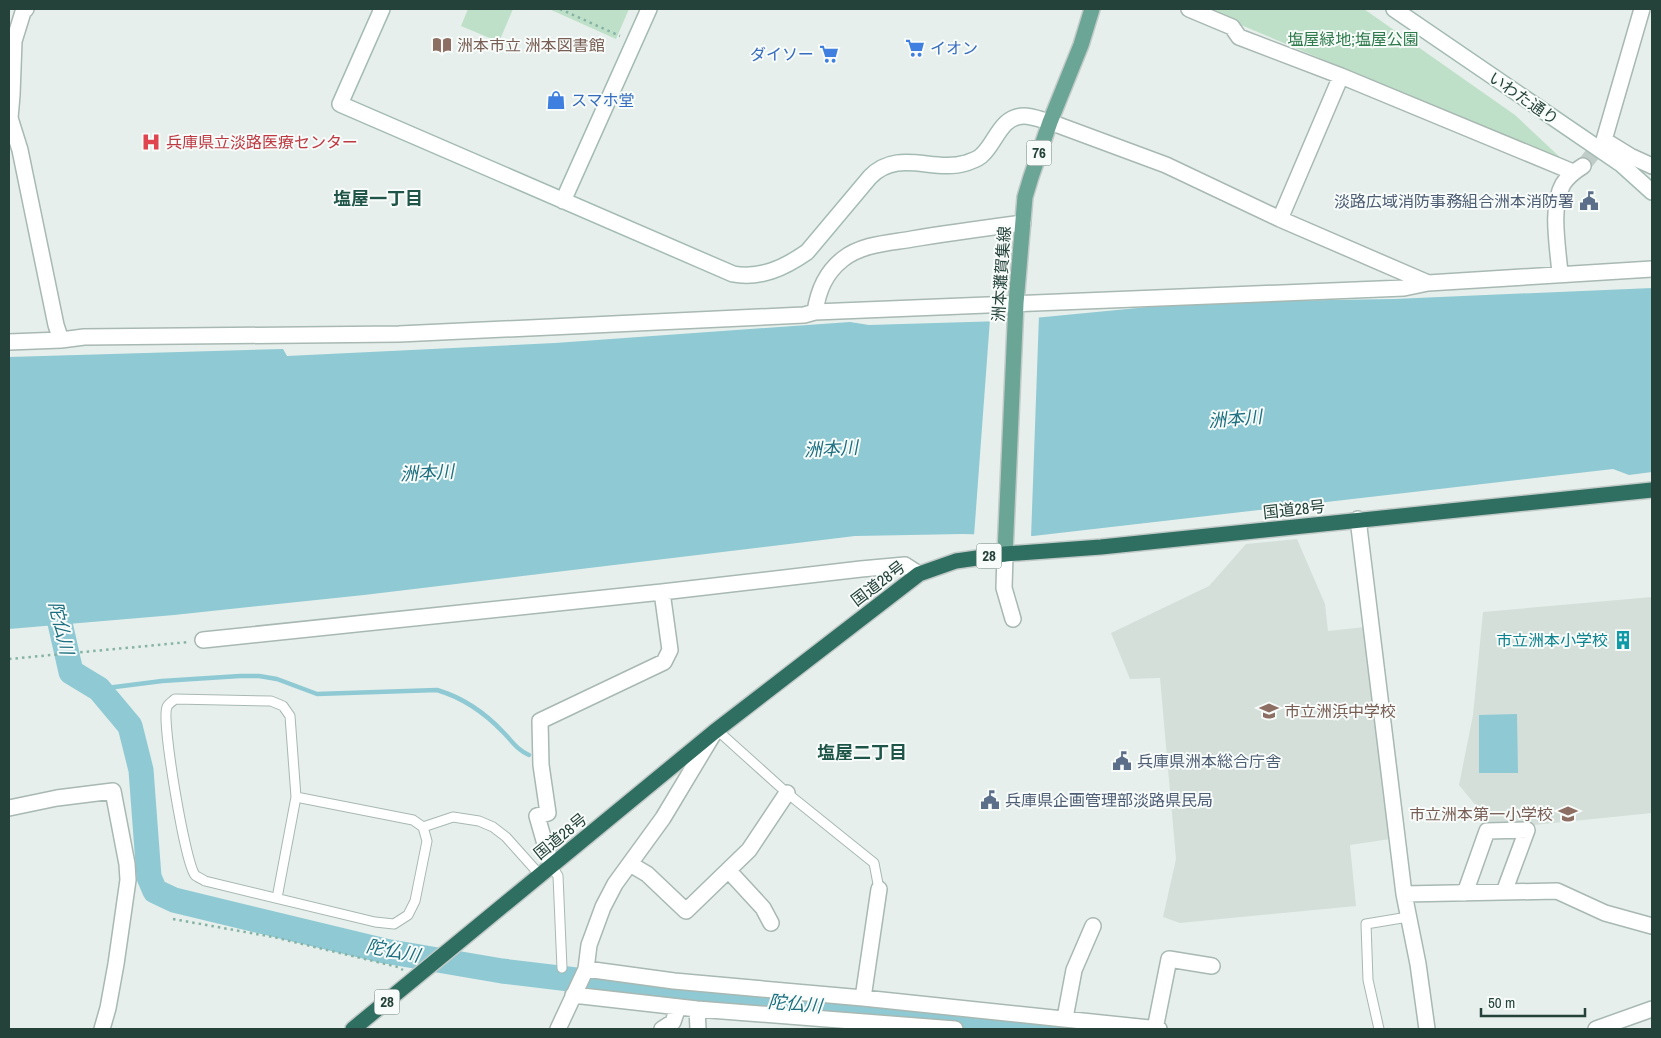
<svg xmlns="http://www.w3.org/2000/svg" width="1661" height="1038" viewBox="0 0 1661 1038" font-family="'Archivo Narrow','Noto Sans JP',sans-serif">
<rect width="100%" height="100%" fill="#e6efeb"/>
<path fill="#d4dfda" d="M1297 539 1325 604 1328 631 1365 627 1390 839 1350 845 1356 906 1180 923 1163 917 1176 859 1160 678 1130 679 1111 633 1209 586 1246 544Z
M1652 597V813L1495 829 1459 785 1473 715 1483 612Z"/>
<path fill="#bfe0c8" d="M468 9H513L499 42 461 26Z
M549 9H629L616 39Z
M1203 9H1364L1515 115 1564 161Z"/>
<path fill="#8ec9d4" d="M1652 288V472L1629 475 1613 469 1033 536 963 534 855 536 364 595 174 615 9 629V357L283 349 287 356 555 343 850 322 869 325 1003 321 1200 302 1394 299Z
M1517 714 1518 773H1479V715Z"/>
<path fill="#e6efeb" d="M1039 315 1031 538 974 536 990 319Z"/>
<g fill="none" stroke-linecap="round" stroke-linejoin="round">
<path stroke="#8ec9d4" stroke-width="4.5" d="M99 689 162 681 240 676H259L277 679 317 694 437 690C464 698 484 712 503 732 512 741 517 750 529 755"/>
<path stroke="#8ec9d4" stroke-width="25" d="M53 592 71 672 99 689 130 726 141 770 149 877 155 891 174 900 385 951 502 971 686 993 1066 1029"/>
<path stroke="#bfccc8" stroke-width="15" stroke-dasharray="15 8" stroke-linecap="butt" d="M1583 166 1604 140"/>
<g stroke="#a8b8b2" stroke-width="11">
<path id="lane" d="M717 730 787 793 874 863 879 889
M423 827 453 817 479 821 493 827 506 837 540 875
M551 865 558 876 562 968
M277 898 296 797 290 716 283 706 271 701 175 699C173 701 168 704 167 707 161 720 185 862 195 875 197 877 202 879 205 881L375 922 394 924 408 915 415 901 427 841 423 827 413 820 296 797
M1379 1029 1368 980 1366 924 1408 917"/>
</g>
<g stroke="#a8b8b2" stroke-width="18">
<path id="street" d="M26 9 23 12 14 41 12 95 10 118 20 150 56 325 61 340
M1189 9 1232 27 1239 37 1341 76 1573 172
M1642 9 1604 140 1630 156 1652 166
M1050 122 1166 165 1280 219 1428 283
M1280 219 1341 76
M1560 274C1558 247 1550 207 1563 184 1568 176 1575 171 1583 166
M815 312C818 291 825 273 843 259 862 244 889 243 912 239 949 233 986 228 1023 223
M9 342 61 340 84 337 399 334 804 315 815 312 1404 288 1428 283 1652 269
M1358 519 1404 894 1418 964 1427 1029
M1005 554 1004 588 1013 619
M203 640 662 592 861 569 905 565 919 574
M9 808 57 798 113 791 127 864 128 880 116 964 108 1008 102 1029
M630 864 647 874 686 911 749 850 787 793
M551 865 537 816 548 813 541 765 540 721 664 662 670 650 662 592
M728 870 763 908 771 923
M1465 893 1487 831 1527 830 1504 892
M1404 894 1557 891 1605 913 1652 926
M586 969 674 981 863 998 1159 1029
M573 995 697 1009 955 1029
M863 998 879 889
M697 1009 698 1029
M1065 1018 1074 970 1093 926
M558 1029 586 969 589 945 603 907 615 884 663 818 714 733
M662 1029 673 1022 678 1007
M1155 1029 1169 959 1212 966
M1596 1029 1652 1009"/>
</g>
<g stroke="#a4bbb3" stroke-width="18">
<path id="secondary" d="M382 9 340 104 733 274C760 279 784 268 807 252L870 177C898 148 933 173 966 163 972 161 979 159 983 154 996 142 1001 116 1024 116 1032 116 1042 120 1050 122
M1394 9 1621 164 1652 192
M563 201 649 9"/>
</g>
<g stroke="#c2cac8" stroke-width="18">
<path id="primary" d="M1005 554 1016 303 1025 197 1031 177 1050 122 1081 45 1092 9"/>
</g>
<g stroke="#c2cac8" stroke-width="18">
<path id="highway" d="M353 1029 714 732 919 574 956 561 1005 554 1101 547 1652 490"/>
</g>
<path stroke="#86b3a5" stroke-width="2.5" stroke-dasharray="2.5 4" stroke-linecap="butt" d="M560 9 620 36
M9 659 189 642
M173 919 273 937 398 967 403 970"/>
<use href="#lane" stroke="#fff" stroke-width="9"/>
<use href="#street" stroke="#fff" stroke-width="15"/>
<use href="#secondary" stroke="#fff" stroke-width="15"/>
<use href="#primary" stroke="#6aa596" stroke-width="15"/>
<use href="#highway" stroke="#2f6f62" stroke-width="15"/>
</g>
<defs>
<g id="library-bare" transform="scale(1.5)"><path d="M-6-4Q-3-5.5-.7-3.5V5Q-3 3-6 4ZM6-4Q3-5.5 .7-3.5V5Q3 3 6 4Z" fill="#8d6e63" stroke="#f7fbf9" stroke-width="2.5" paint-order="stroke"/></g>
<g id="supermarket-bare" transform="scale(1.5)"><path d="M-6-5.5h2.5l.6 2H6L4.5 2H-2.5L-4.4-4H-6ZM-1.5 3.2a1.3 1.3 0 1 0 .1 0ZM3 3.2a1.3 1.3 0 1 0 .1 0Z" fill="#3f7fe0" stroke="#f7fbf9" stroke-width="2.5" paint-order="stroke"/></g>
<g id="shop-bare" transform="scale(1.5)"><path d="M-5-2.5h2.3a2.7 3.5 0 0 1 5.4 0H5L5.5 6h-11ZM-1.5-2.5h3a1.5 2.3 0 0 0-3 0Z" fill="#3f7fe0" stroke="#f7fbf9" stroke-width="2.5" paint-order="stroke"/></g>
<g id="hospital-bare" transform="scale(1.5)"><path d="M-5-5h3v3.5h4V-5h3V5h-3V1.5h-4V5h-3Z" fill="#e0444e" stroke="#f7fbf9" stroke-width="2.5" paint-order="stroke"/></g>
<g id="civic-bare" transform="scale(1.5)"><path d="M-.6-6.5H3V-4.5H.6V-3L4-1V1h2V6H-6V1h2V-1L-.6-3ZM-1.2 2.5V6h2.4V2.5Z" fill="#5c6f8a" stroke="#f7fbf9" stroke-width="2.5" paint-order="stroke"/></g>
<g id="building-bare" transform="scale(1.5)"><path d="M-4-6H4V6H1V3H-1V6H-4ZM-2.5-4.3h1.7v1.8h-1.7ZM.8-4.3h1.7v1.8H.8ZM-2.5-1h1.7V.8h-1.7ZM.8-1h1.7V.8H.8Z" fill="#0f9aa8" stroke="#f7fbf9" stroke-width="2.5" paint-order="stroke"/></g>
<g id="school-bare" transform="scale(1.5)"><path d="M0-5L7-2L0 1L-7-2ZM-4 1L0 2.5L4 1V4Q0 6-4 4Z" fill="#8d6e63" stroke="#f7fbf9" stroke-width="2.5" paint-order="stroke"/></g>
</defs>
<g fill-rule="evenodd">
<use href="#library-bare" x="442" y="45"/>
<use href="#supermarket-bare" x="915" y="48"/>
<use href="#supermarket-bare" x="829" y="54"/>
<use href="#shop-bare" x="556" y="100"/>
<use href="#hospital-bare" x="151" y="142"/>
<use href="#civic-bare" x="1589" y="201"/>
<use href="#building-bare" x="1623" y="640"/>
<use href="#school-bare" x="1269" y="711"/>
<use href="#civic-bare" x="1122" y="761"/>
<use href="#civic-bare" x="990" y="800"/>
<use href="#school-bare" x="1568" y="814"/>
</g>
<g text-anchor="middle" stroke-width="4" stroke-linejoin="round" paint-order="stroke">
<g fill="#f7fbf9" stroke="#637a73" stroke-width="1">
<rect x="1026.5" y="140.5" width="25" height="25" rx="4"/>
<rect x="976.5" y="543.5" width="25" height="25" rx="4"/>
<rect x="374.5" y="989.5" width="25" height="25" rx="4"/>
</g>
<g font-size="15" font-weight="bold" fill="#24423a">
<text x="1039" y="158">76</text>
<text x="989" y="561">28</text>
<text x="387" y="1007">28</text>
</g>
<g font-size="16" fill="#2d7a4b" stroke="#f7fbf9">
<text x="1353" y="45">塩屋緑地;塩屋公園</text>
</g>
<g font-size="16" fill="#785e54" stroke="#f7fbf9" text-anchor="start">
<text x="457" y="51">洲本市立 洲本図書館</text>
<text x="1284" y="717">市立洲浜中学校</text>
<text x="1553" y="820" text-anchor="end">市立洲本第一小学校</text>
</g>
<g font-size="16" fill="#366cbe" stroke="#f7fbf9" text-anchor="start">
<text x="930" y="54">イオン</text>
<text x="814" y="60" text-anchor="end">ダイソー</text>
<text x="571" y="106">スマホ堂</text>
</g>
<g font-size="16" fill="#24423a" stroke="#f7fbf9">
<text transform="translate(1524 98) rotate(34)" y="6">いわた通り</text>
<text transform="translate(1001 274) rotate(-86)" y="6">洲本灘賀集線</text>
<text transform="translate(1294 509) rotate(-6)" y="6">国道28号</text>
<text transform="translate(878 583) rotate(-37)" y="6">国道28号</text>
<text transform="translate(560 836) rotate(-39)" y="6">国道28号</text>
</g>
<g font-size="16" fill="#be3a42" stroke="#f7fbf9" text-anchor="start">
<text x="166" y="148">兵庫県立淡路医療センター</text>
</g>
<g font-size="16" fill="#4e5e75" stroke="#f7fbf9" text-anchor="start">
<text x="1574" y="207" text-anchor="end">淡路広域消防事務組合洲本消防署</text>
<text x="1137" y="767">兵庫県洲本総合庁舎</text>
<text x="1005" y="806">兵庫県企画管理部淡路県民局</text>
</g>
<g font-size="16" fill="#0d838f" stroke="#f7fbf9" text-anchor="end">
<text x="1608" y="646">市立洲本小学校</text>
</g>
<g font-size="18" font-weight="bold" fill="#1f5548" stroke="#f7fbf9">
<text x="378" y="205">塩屋一丁目</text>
<text x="862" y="759">塩屋二丁目</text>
</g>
<g font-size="18" font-style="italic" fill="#1c6f80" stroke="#f7fbf9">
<text transform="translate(1235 419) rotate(-5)" y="6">洲本川</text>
<text transform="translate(831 449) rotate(-3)" y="6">洲本川</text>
<text transform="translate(427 473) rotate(-3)" y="6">洲本川</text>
<text transform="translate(61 628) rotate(77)" y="6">陀仏川</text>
<text transform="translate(393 951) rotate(11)" y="6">陀仏川</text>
<text transform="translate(795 1004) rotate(5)" y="6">陀仏川</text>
</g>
</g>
<rect width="1661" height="1038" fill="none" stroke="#24423a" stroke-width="20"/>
<path d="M1481 1008v8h104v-8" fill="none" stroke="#24423a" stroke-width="2.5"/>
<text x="1488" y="1008" font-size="15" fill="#24423a" stroke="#f7fbf9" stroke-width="4" paint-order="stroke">50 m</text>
</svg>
